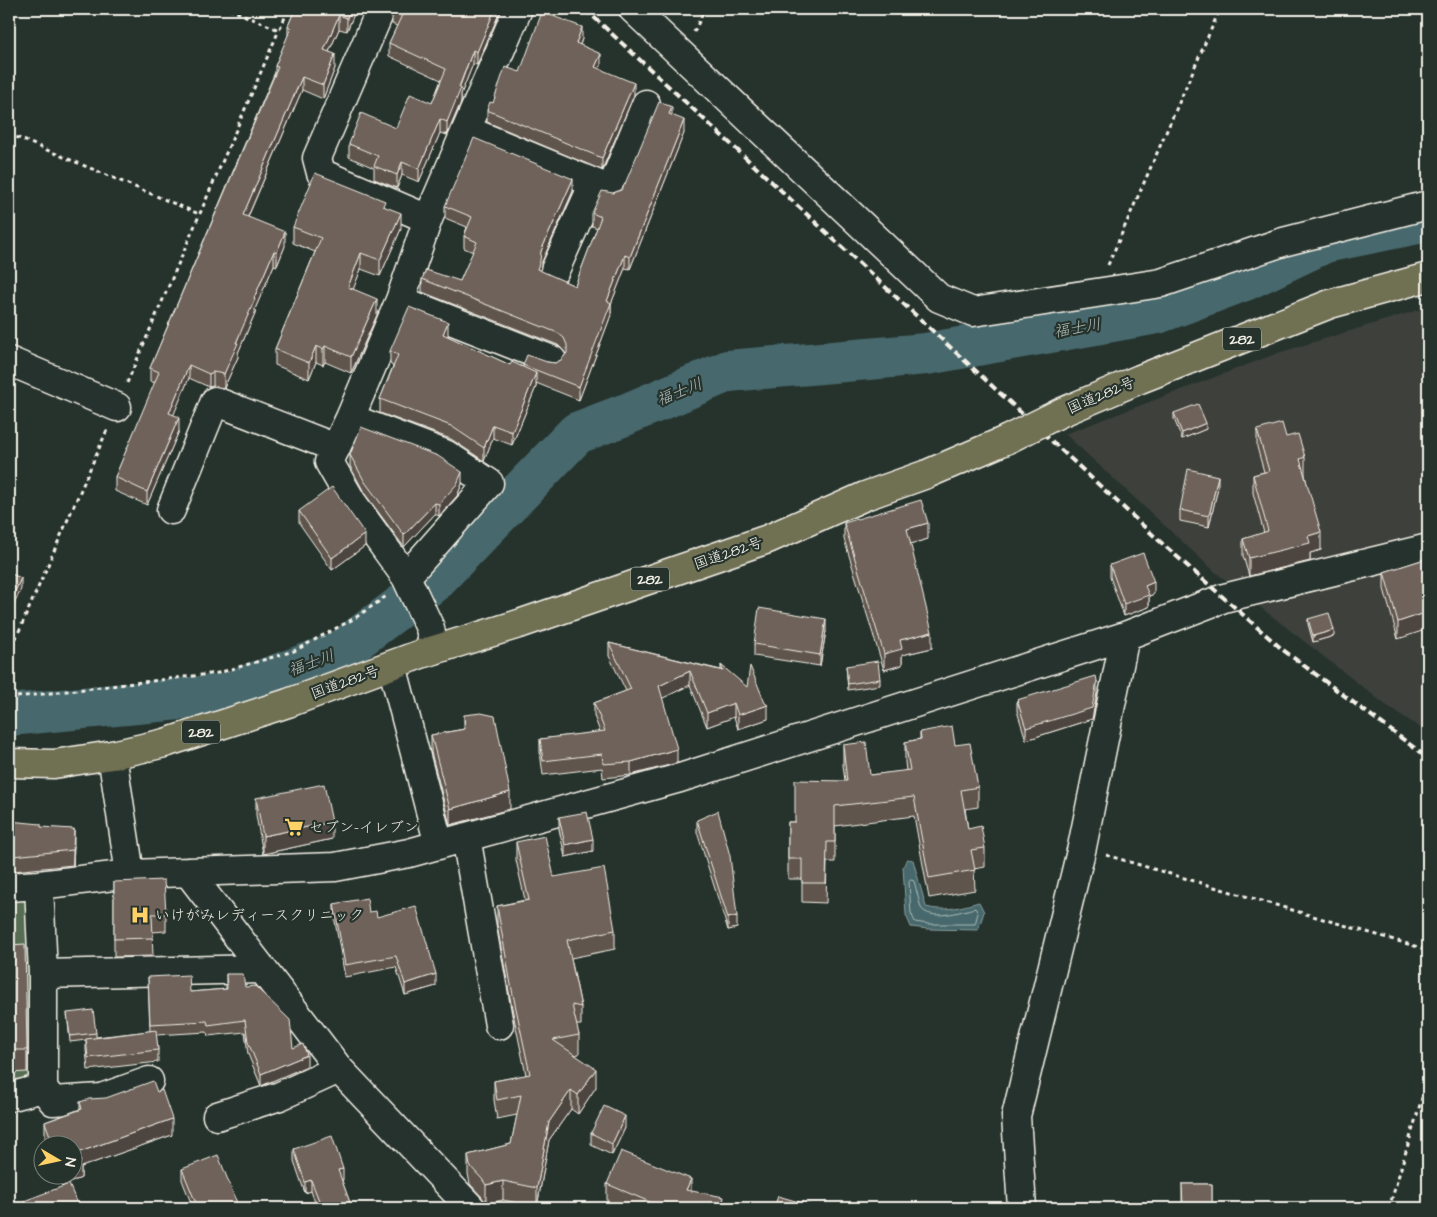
<svg xmlns="http://www.w3.org/2000/svg" width="1437" height="1217" viewBox="0 0 1437 1217" font-family="'Architects Daughter','Klee One',sans-serif">
<rect width="100%" height="100%" fill="#26332d"/>
<filter id="ink" filterUnits="userSpaceOnUse"><feTurbulence type="fractalNoise" baseFrequency=".02" numOctaves="2"/><feDisplacementMap in="SourceGraphic" scale="10" xChannelSelector="R" yChannelSelector="G"/><feConvolveMatrix kernelMatrix="1 2 1 2 8 2 1 2 1" color-interpolation-filters="sRGB"/></filter>
<g filter="url(#ink)">
<path fill="#3c413a" d="M1428 307V733L1383 703 1214 571 1065 434 1278 353Z"/>
<path fill="#566d52" stroke="#a5af9d" d="M31 900 38 1079 9 1086V901Z"/>
<path fill="#46686c" stroke="#8c9f9e" d="M907 859 913 860 926 907C944 912 961 907 979 902L984 912 978 930 928 929 911 927 906 915 903 867Z"/>
<g fill="none" stroke-linecap="round" stroke-linejoin="round">
<path stroke="#aebab6" stroke-width="1" d="M911 880 914 881 921 908C931 922 962 911 975 908L978 913 975 924H928L915 922 911 913 909 882Z"/>
<path stroke="#46686c" stroke-width="42" d="M9 715 222 695 340 652 434 581 577 433 627 414 728 371 926 354 1157 313 1247 279 1325 242 1428 221"/>
<g stroke="#f4f1e8" stroke-width="31">
<path id="minor" d="M381 9 317 158 321 173 428 219 518 9
M633 9 939 298 973 312 1161 283 1283 242 1428 205
M466 130 611 190 646 104
M428 219 400 300 552 360
M555 270 594 183
M9 361 117 407
M350 418 329 462 352 502 406 577 489 483 445 454 350 418 400 300
M171 510 215 401 336 448
M406 577 430 628 434 650
M392 665 439 845
M112 755 130 874
M466 837 499 1025
M188 872 339 1069 471 1208
M9 887 39 885 130 874 335 867 409 853 680 778 1125 636 1224 598 1428 548
M43 974 262 969
M43 1088 53 1101 101 1098 149 1081
M9 1097 43 1088V974L39 885
M217 1116 280 1096 339 1069
M1022 1208 1016 1116 1082 847 1125 636"/>
</g>
<g stroke="#f4f1e8" stroke-width="31">
<path id="highway" d="M1060 413 1140 379 1330 304 1428 277
M9 763 54 764 112 755 165 743 288 703 421 654 522 623 768 539 865 496 927 474 1006 440"/>
</g>
<path stroke="#f4f1e8" stroke-width="3" stroke-dasharray="4 4" stroke-linecap="butt" d="M229 9 279 30 289 9
M694 32 705 9
M9 134 199 214
M1108 265 1220 9
M127 383 279 30
M9 654 107 430
M9 698 218 673 294 651 355 618 388 595
M1106 855 1428 950
M1389 1208 1428 1078"/>
<use href="#minor" stroke="#26332d" stroke-width="28"/>
<use href="#highway" stroke="#706f52" stroke-width="28"/>
<path stroke="#f4f1e8" stroke-width="4" stroke-dasharray="8 4" stroke-linecap="butt" d="M585 9 1165 546 1283 650 1428 758"/>
<g stroke="#f4f1e8" stroke-width="31" stroke-linecap="butt">
<path id="highway-bridge" d="M1006 440 1060 413"/>
</g>
<use href="#highway-bridge" stroke="#706f52" stroke-width="28"/>
</g>
<path fill="#5f544d" stroke="#f4f1e8" d="M295 9H356L347 31 339 29 329 52 335 68 323 99 302 90 248 217 285 246 277 266 274 265 255 309V313L238 353V357L224 388 213 386 209 387 189 378 173 415 179 431 147 505 115 491V477L155 383 150 381V368L275 72V66L288 36V26Z
M501 9 477 65 473 64 461 94V102L447 135 440 133 419 182 402 175 397 188 374 179V168L349 157V144L396 128 432 103 441 80 389 56V43L397 26 392 24V11Z
M582 39 580 45 601 66 599 69 634 95 602 170 487 122V110L520 72Z
M672 116 684 133 630 269 625 268 611 304V315L579 400 536 383V387L512 445 493 438 484 461 451 439 380 413V399L393 366 390 364V351L448 336V337L510 365 523 367V365L547 362 555 363 561 360 566 354 564 351 558 345 422 292V279L460 281 473 252 464 248V236L467 227 445 218V206L573 191 541 264 540 271 575 286 597 228 592 226V213L613 193 621 190Z
M385 207 401 229 380 276 361 269 353 289 377 315 351 373 325 362 323 365 316 362 309 379 275 365V349L315 252 293 243V227Z
M1174 413 1206 429 1182 439 1174 419Z
M1257 430 1286 437 1305 475 1321 550 1310 553V561L1249 576 1243 556V539L1264 533 1253 493V475L1264 472 1257 447Z
M350 455 462 484 457 496 439 516 435 514 404 547 365 494 350 466Z
M1218 487 1209 527 1180 521V510Z
M299 511 365 546 332 570 299 523Z
M844 523 928 539 910 544 932 648 902 655V665L884 670 844 539Z
M1428 558 1398 639 1384 589V572Z
M1110 565 1154 594 1149 596V607L1124 616 1110 577Z
M1308 619 1334 636 1313 642 1308 624Z
M826 631 820 666 754 656V644Z
M609 643 721 670V665L768 719 738 729 734 717 707 727 690 685 662 698 677 763 631 775 603 778 602 768 543 775 540 752V739L600 732 594 716V703L626 691 609 656Z
M846 666 880 679V685L848 690Z
M1097 693 1092 719 1026 740 1017 711V700Z
M464 715 510 809 450 825 431 752V735L464 729Z
M920 732 955 745 978 787V807L965 809 968 829 985 848V867L974 869 975 890 929 898 914 816 835 826V862H827L826 903 802 902V879H788V822H795L845 781 843 765V745L870 775 906 771 905 762V742L920 739Z
M256 798 332 839 263 854 256 815Z
M559 817 593 851 565 857 559 829Z
M697 820 737 928 728 930 697 832Z
M9 821 41 827 74 845 73 865 13 871V869H9Z
M516 842 554 877 615 930V949L571 958 581 1007V1025H576L579 1035V1054L575 1055 596 1087 578 1114 571 1109 549 1140 537 1207 503 1200 486 1204 482 1197 470 1184 468 1174V1155L511 1144 517 1115 497 1119 494 1100V1081L526 1075 511 1003 497 925V906L525 900 516 860Z
M114 882 166 914V931L152 932 153 956 114 957Z
M334 904 369 912 436 986 405 995 396 967 345 977 334 916Z
M9 945 27 1050V1072L9 1073Z
M226 974 245 987 307 1066 261 1086 248 1054 245 1032 208 1036 207 1032 156 1035 158 1050V1062L88 1070 86 1050V1040L70 1042 67 1013 96 1033V1037L150 1031 148 977 190 992 226 989Z
M80 1102 172 1135 81 1167V1178L62 1186 58 1174H72V1144H47L45 1137V1122L80 1109Z
M625 1128 612 1155 591 1145V1133Z
M294 1149 343 1180 342 1181 352 1208H317L311 1191 305 1193 294 1161Z
M182 1169 239 1208H193L182 1180Z
M607 1184 691 1191 724 1208H622L607 1202Z
M1182 1184H1212V1208H1182Z"/>
<path fill="#4d453f" stroke="#f4f1e8" d="M350 9H356L347 31V18Z
M495 9H501L477 65V52Z
M339 15V29L324 63V50Z
M582 27V39L576 55V43Z
M473 50V64L461 94V102L447 135V122Z
M335 54V68L323 99V85Z
M601 54V66L595 79V67Z
M302 77V90L243 228V215Z
M634 83V95L602 170V158Z
M672 107V120L669 114Z
M440 119V133L419 182V169Z
M684 120V133L630 269V257Z
M402 162V175L397 188V175Z
M573 179V191L541 264 540 274 537 269 541 251Z
M401 213V229L380 276V260Z
M285 232V246L277 266V252Z
M274 251V265L255 309V313L238 353V357L224 388V374L254 298Z
M361 253V269L348 303V287Z
M625 255V268L611 304V315L579 400V387L607 301Z
M377 299V315L351 373V357Z
M448 322V336L443 348V334Z
M316 346V362L309 379V363Z
M325 346V362L323 365V349Z
M189 365V378L169 426V413Z
M213 372V386L209 387V374Z
M536 373V387L512 445V432Z
M179 417V431L147 505V492Z
M1206 423V429L1182 439V433Z
M493 425V438L484 461V448Z
M1305 457V475L1300 476V459Z
M462 472V484L457 496 439 516V504Z
M1218 476V487L1209 527V516Z
M435 503V514L404 547V535Z
M928 523V539L907 545V529Z
M1321 532V550L1310 553V561L1249 576V558L1308 536Z
M365 534V546L332 570V558Z
M21 578V589L9 616V605Z
M1154 582V594L1149 596V607L1124 616V604L1145 586Z
M1428 612V629L1398 639V622Z
M826 619V631L820 666V655Z
M1334 630V636L1313 642V636Z
M932 632V648L902 655V665L884 670V654L900 640Z
M690 671V685L659 700V686Z
M1097 681V693L1092 719 1026 740V728Z
M734 703V717L707 727V713Z
M768 705V719L738 729V715Z
M677 749V763L631 775V762Z
M510 792V809L450 825V809Z
M332 822V839L263 854V836Z
M74 829V845L73 865V850Z
M593 839V851L565 857V845Z
M737 916V928L728 930V918Z
M436 974V986L405 995V984Z
M307 1055V1066L261 1086V1074Z
M596 1069V1087L578 1114V1095Z
M571 1090V1109L549 1140 537 1207V1188L549 1122Z
M625 1116V1128L612 1155V1144Z
M172 1119V1135L81 1167V1178L62 1186V1174H72V1166L77 1153Z
M343 1169V1180L338 1182V1170Z
M691 1179V1197L686 1190Z
M311 1180V1191L305 1193V1182Z
M503 1181V1200L486 1204V1185Z"/>
<path fill="#6e625a" stroke="#f4f1e8" d="M295 9H350L347 18 339 15 324 50 335 54 323 85 302 77 243 215 285 232 277 252 274 251 254 298 255 299 236 343H238L224 374 213 372 209 374 189 365 169 413 179 417 147 492 115 477 159 372 150 368 278 67 275 66 291 28 288 26Z
M392 9H495L477 52 473 50 459 87 461 88 447 122 440 119 419 169 402 162 397 175 374 166 378 156 349 144 361 113 396 128 410 94 432 103 446 69 389 43 402 15 392 11Z
M542 12 582 27 576 43 601 54 595 67 634 83 602 158 487 110 490 102 493 103 505 67 520 72Z
M659 102 672 107 669 114 684 120 630 257 625 255 607 301 611 303 579 387 523 365 527 355 547 362 555 363 561 360 567 353V345L564 338 558 333 422 279 426 270 460 281 477 242 464 236 472 217 445 206 474 138 573 179 541 251 540 261 537 269 575 286 601 217 592 213 602 191 613 193 621 190 625 184Z
M315 173 385 201 383 206 401 213 380 260 361 253 348 287 377 299 351 357 325 346 323 349 316 346 309 363 275 349 321 238 293 227Z
M409 307 448 322 443 334 510 365 512 362 536 373 512 432 493 425 484 448 451 426 380 399 398 355 390 351Z
M1198 404 1206 423 1182 433 1174 413Z
M1282 423 1286 437 1298 434 1305 457 1300 459 1321 532 1308 536 1310 543 1249 558 1243 539 1268 531 1253 475 1269 471 1257 430Z
M361 427 438 456 462 472 457 484 439 504 435 503 404 535 365 482 350 455Z
M1188 469 1218 476 1209 516 1180 510Z
M332 487 365 534 332 558 299 511Z
M921 500 928 523 907 529 932 632 900 640 902 649 884 654 844 523Z
M1143 553 1154 582 1145 586 1149 595 1124 604 1110 565Z
M1428 558V612L1398 622 1384 572Z
M9 573 21 578 9 605Z
M759 608 826 619 820 655 754 644Z
M1329 613 1334 630 1313 636 1308 619Z
M609 643 723 671 721 665 747 687 750 666 765 703 768 705 738 715 734 703 707 713 690 671 659 686 677 749 631 762 603 764 602 754 543 761 540 739 605 731 594 703 631 689Z
M878 661 880 679 848 684 846 666Z
M1096 676 1097 681 1092 708 1026 728 1017 700Z
M481 713 495 716 510 792 450 809 431 735 465 729 464 715Z
M952 726 955 745 970 743 978 787 961 790 968 829 981 826 985 848 971 850 975 870 929 878 914 797 835 806V842H827L826 883H802V859H788V822H795V780L847 781 843 745 866 742 870 775 910 770 905 742 921 739 920 732Z
M324 784 332 822 263 836 256 798Z
M718 811 730 856 737 916 728 918 697 820Z
M587 812 593 839 565 845 559 817Z
M9 821 41 824V827L74 829 73 850 13 856V854H9Z
M545 836 554 877 604 868 615 930 567 940 581 1007 572 1005 579 1035 553 1040 596 1069 578 1095 571 1090 549 1122 537 1188 503 1181 486 1185 482 1179 470 1166 468 1155 511 1144 521 1095 497 1100 494 1081 530 1074 511 985 497 906 529 900 516 842Z
M164 880 166 914H152L153 938 114 939V882Z
M367 898 369 912 376 911 377 917 416 906 436 974 405 984 396 956 345 965 334 904Z
M25 944 27 1050H9V945Z
M226 974H243L245 987 255 986 290 1020 293 1048 303 1044 307 1055 261 1074 248 1042 245 1020 208 1025 207 1021 150 1024 148 977 189 975 190 992 227 989Z
M93 1010 96 1033 70 1036 67 1013Z
M156 1030 158 1050 88 1058 86 1039Z
M153 1081 157 1092 162 1090 172 1119 77 1153 81 1162 72 1166V1144H53L45 1122 82 1109 80 1102 89 1099 106 1098Z
M604 1106 625 1116 612 1144 591 1133Z
M332 1136 343 1169 338 1170 352 1208H322L311 1180 305 1182 294 1149Z
M621 1151 691 1179 686 1190 724 1197 722 1208H662V1207L607 1184Z
M218 1155 239 1208H198L182 1169Z
M69 1184 79 1208H27L24 1201Z
M1182 1184H1212V1206H1183Z
M778 1196 820 1208H774Z"/>
</g>
<defs>
<g id="supermarket-bare" transform="scale(1.5)"><path d="M-6-5.5h2.5l.6 2H6L4.5 2H-2.5L-4.4-4H-6ZM-1.5 3.2a1.3 1.3 0 1 0 .1 0ZM3 3.2a1.3 1.3 0 1 0 .1 0Z" fill="#ffd166" stroke="#26332d" stroke-width="2.5" paint-order="stroke"/></g>
<g id="hospital-bare" transform="scale(1.5)"><path d="M-5-5h3v3.5h4V-5h3V5h-3V1.5h-4V5h-3Z" fill="#ffd166" stroke="#26332d" stroke-width="2.5" paint-order="stroke"/></g>
</defs>
<g fill-rule="evenodd">
<use href="#supermarket-bare" x="294" y="827"/>
<use href="#hospital-bare" x="140" y="915"/>
</g>
<g text-anchor="middle" stroke-width="4.5" stroke-linejoin="round" paint-order="stroke">
<g fill="#26332d" stroke="#b6b8b0" stroke-width="1">
<rect x="1223" y="327.5" width="38" height="23" rx="4"/>
<rect x="631" y="567.5" width="38" height="23" rx="4"/>
<rect x="182" y="720.5" width="38" height="23" rx="4"/>
</g>
<g font-size="14" font-weight="bold" fill="#f4f1e8">
<text x="1242" y="344">282</text>
<text x="650" y="584">282</text>
<text x="201" y="737">282</text>
</g>
<g font-size="15" fill="#f4f1e8" stroke="#26332d">
<text transform="translate(1101 395) rotate(-23)" y="5">国道282号</text>
<text transform="translate(728 553) rotate(-19)" y="5">国道282号</text>
<text transform="translate(345 682) rotate(-20)" y="5">国道282号</text>
</g>
<g font-size="15" fill="#f4f1e8" stroke="#26332d" text-anchor="start">
<text x="309" y="832">セブン-イレブン</text>
<text x="155" y="920">いけがみレディースクリニック</text>
</g>
<g font-size="16" font-style="italic" fill="#aebab6" stroke="#26332d">
<text transform="translate(1077 327) rotate(-10)" y="6">福士川</text>
<text transform="translate(679 391) rotate(-22)" y="6">福士川</text>
<text transform="translate(311 662) rotate(-20)" y="6">福士川</text>
</g>
</g>
<rect width="1437" height="1217" fill="none" stroke="#26332d" stroke-width="30"/>
<rect x="15" y="15" width="1407" height="1187" fill="none" stroke="#f4f1e8" stroke-width="2" filter="url(#ink)"/>
<g transform="translate(58 1160) rotate(99)"><circle r="24" fill="#26332d" stroke="#787f78"/>
<path d="M0-4L9 19L0 12L-9 19Z" fill="#ffd166"/>
<text y="-8" font-size="14" font-weight="bold" text-anchor="middle" fill="#f4f1e8">N</text>
</g>
</svg>
